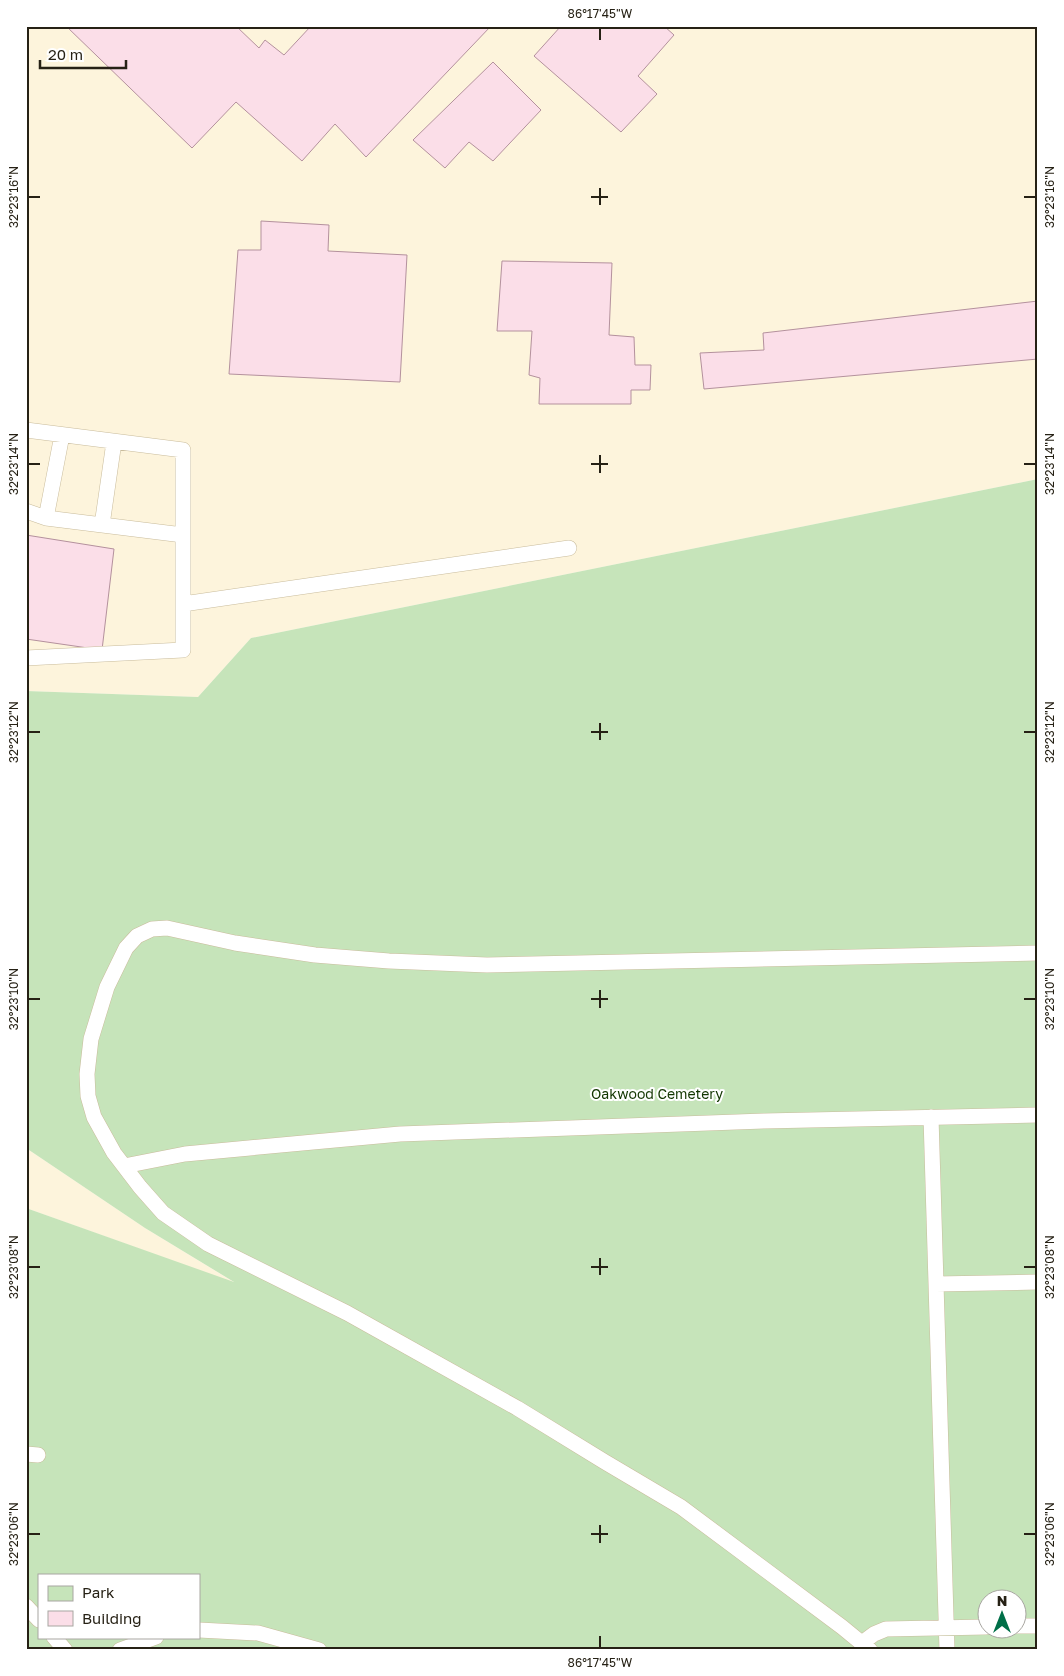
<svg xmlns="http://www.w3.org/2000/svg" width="1064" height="1676" viewBox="0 0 1064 1676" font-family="'Golos Text',sans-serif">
<rect width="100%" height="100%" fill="#fefbf4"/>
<path fill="#fdf4dc" d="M26 26H1038V479L251 638 198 697 26 691Z
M26 1148 145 1228 237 1284 26 1208Z"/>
<path fill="#c6e4ba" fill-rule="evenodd" d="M1038 479V1650H26V1208L234 1282 145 1228 26 1148V691L198 697 251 638ZM39 1575H199V1637H39ZM986 1598H1016V1628H986Z"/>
<path fill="#fbdee8" stroke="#b4919d" d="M66 26H236L259 48 265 40 284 55 311 26H491L366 157 335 124 302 161 236 102 192 148Z
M561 26H664L674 35 638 76 657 94 621 132 534 56Z
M493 62 541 110 493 161 469 142 445 168 413 140Z
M261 221 329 225 328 251 407 255 400 382 229 374 238 250H261Z
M502 261 612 263 609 335 634 337 635 365H651L650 390H631V404H539L540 378 529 375 532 331H497Z
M1038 301V359L704 389 700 353 764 350 763 333Z
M26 535 114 549 102 650 26 639Z"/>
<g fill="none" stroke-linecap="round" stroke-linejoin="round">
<g stroke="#c9bc9c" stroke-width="16">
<path id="lane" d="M26 430 183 450V650L26 658
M26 511 46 518 183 535
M46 518 62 435
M102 525 114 442
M183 604 569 548
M931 1117 947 1650
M124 1166 185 1154 400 1134 764 1121 1038 1115
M936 1284 1038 1282
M26 1454 38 1455
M26 1606 39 1620
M1016 1626H1038
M199 1630 258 1633 319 1650
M54 1637 65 1650
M862 1643 874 1634 886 1629 986 1627
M120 1650 156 1637
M870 1650 842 1627 681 1507 605 1462 517 1408 347 1313 208 1244 163 1213 140 1187 114 1153 94 1117 88 1096 87 1074 91 1039 107 987 126 948 137 936 152 929 167 928 235 943 315 955 389 961 487 965 1038 953"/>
</g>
<use href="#lane" stroke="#fff" stroke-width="15"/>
</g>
<path fill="none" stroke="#262115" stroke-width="2" d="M600 28V40M600 188V205M28 197H40M591 197H608M1024 197H1036M600 455V473M28 464H40M591 464H608M1024 464H1036M600 723V740M28 732H40M591 732H608M1024 732H1036M600 990V1008M28 999H40M591 999H608M1024 999H1036M600 1258V1275M28 1267H40M591 1267H608M1024 1267H1036M600 1525V1543M28 1534H40M591 1534H608M1024 1534H1036M600 1636V1648"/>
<g text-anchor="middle" stroke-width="4" stroke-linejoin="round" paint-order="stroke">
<g font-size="14" fill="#123600" stroke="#fff">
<text x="657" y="1099">Oakwood Cemetery</text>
</g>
</g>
<rect width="1064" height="1676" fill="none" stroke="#ffffff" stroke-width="55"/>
<rect x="38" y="1574" width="162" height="65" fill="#ffffff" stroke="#a8a6a1"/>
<rect x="48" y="1586" width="25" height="15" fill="#c6e4ba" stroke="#a8a6a1"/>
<text x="82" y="1598" font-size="15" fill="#262115">Park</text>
<rect x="48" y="1611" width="25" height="15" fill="#fbdee8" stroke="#a8a6a1"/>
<text x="82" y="1624" font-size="15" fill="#262115">Building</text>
<g transform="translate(1002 1614)"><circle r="24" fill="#ffffff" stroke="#a8a6a1"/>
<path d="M0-4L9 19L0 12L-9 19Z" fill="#006f48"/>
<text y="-8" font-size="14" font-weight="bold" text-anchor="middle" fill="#262115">N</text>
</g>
<path d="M40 60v8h86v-8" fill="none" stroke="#262115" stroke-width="2.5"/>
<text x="48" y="60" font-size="15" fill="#262115" stroke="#ffffff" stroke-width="4" paint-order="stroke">20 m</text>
<rect x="28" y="28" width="1008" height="1620" fill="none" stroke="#262115" stroke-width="2"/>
<g font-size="12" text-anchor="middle" fill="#262115">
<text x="600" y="18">86°17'45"W</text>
<text transform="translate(14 197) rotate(-90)" y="4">32°23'16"N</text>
<text transform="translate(1050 197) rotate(-90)" y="4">32°23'16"N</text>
<text transform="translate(14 464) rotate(-90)" y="4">32°23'14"N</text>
<text transform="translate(1050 464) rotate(-90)" y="4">32°23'14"N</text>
<text transform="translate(14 732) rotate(-90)" y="4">32°23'12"N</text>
<text transform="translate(1050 732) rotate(-90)" y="4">32°23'12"N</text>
<text transform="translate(14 999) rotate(-90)" y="4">32°23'10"N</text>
<text transform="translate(1050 999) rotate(-90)" y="4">32°23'10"N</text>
<text transform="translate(14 1267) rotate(-90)" y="4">32°23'08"N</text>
<text transform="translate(1050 1267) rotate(-90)" y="4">32°23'08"N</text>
<text transform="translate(14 1534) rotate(-90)" y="4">32°23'06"N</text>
<text transform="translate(1050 1534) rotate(-90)" y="4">32°23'06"N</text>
<text x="600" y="1667">86°17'45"W</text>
</g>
</svg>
